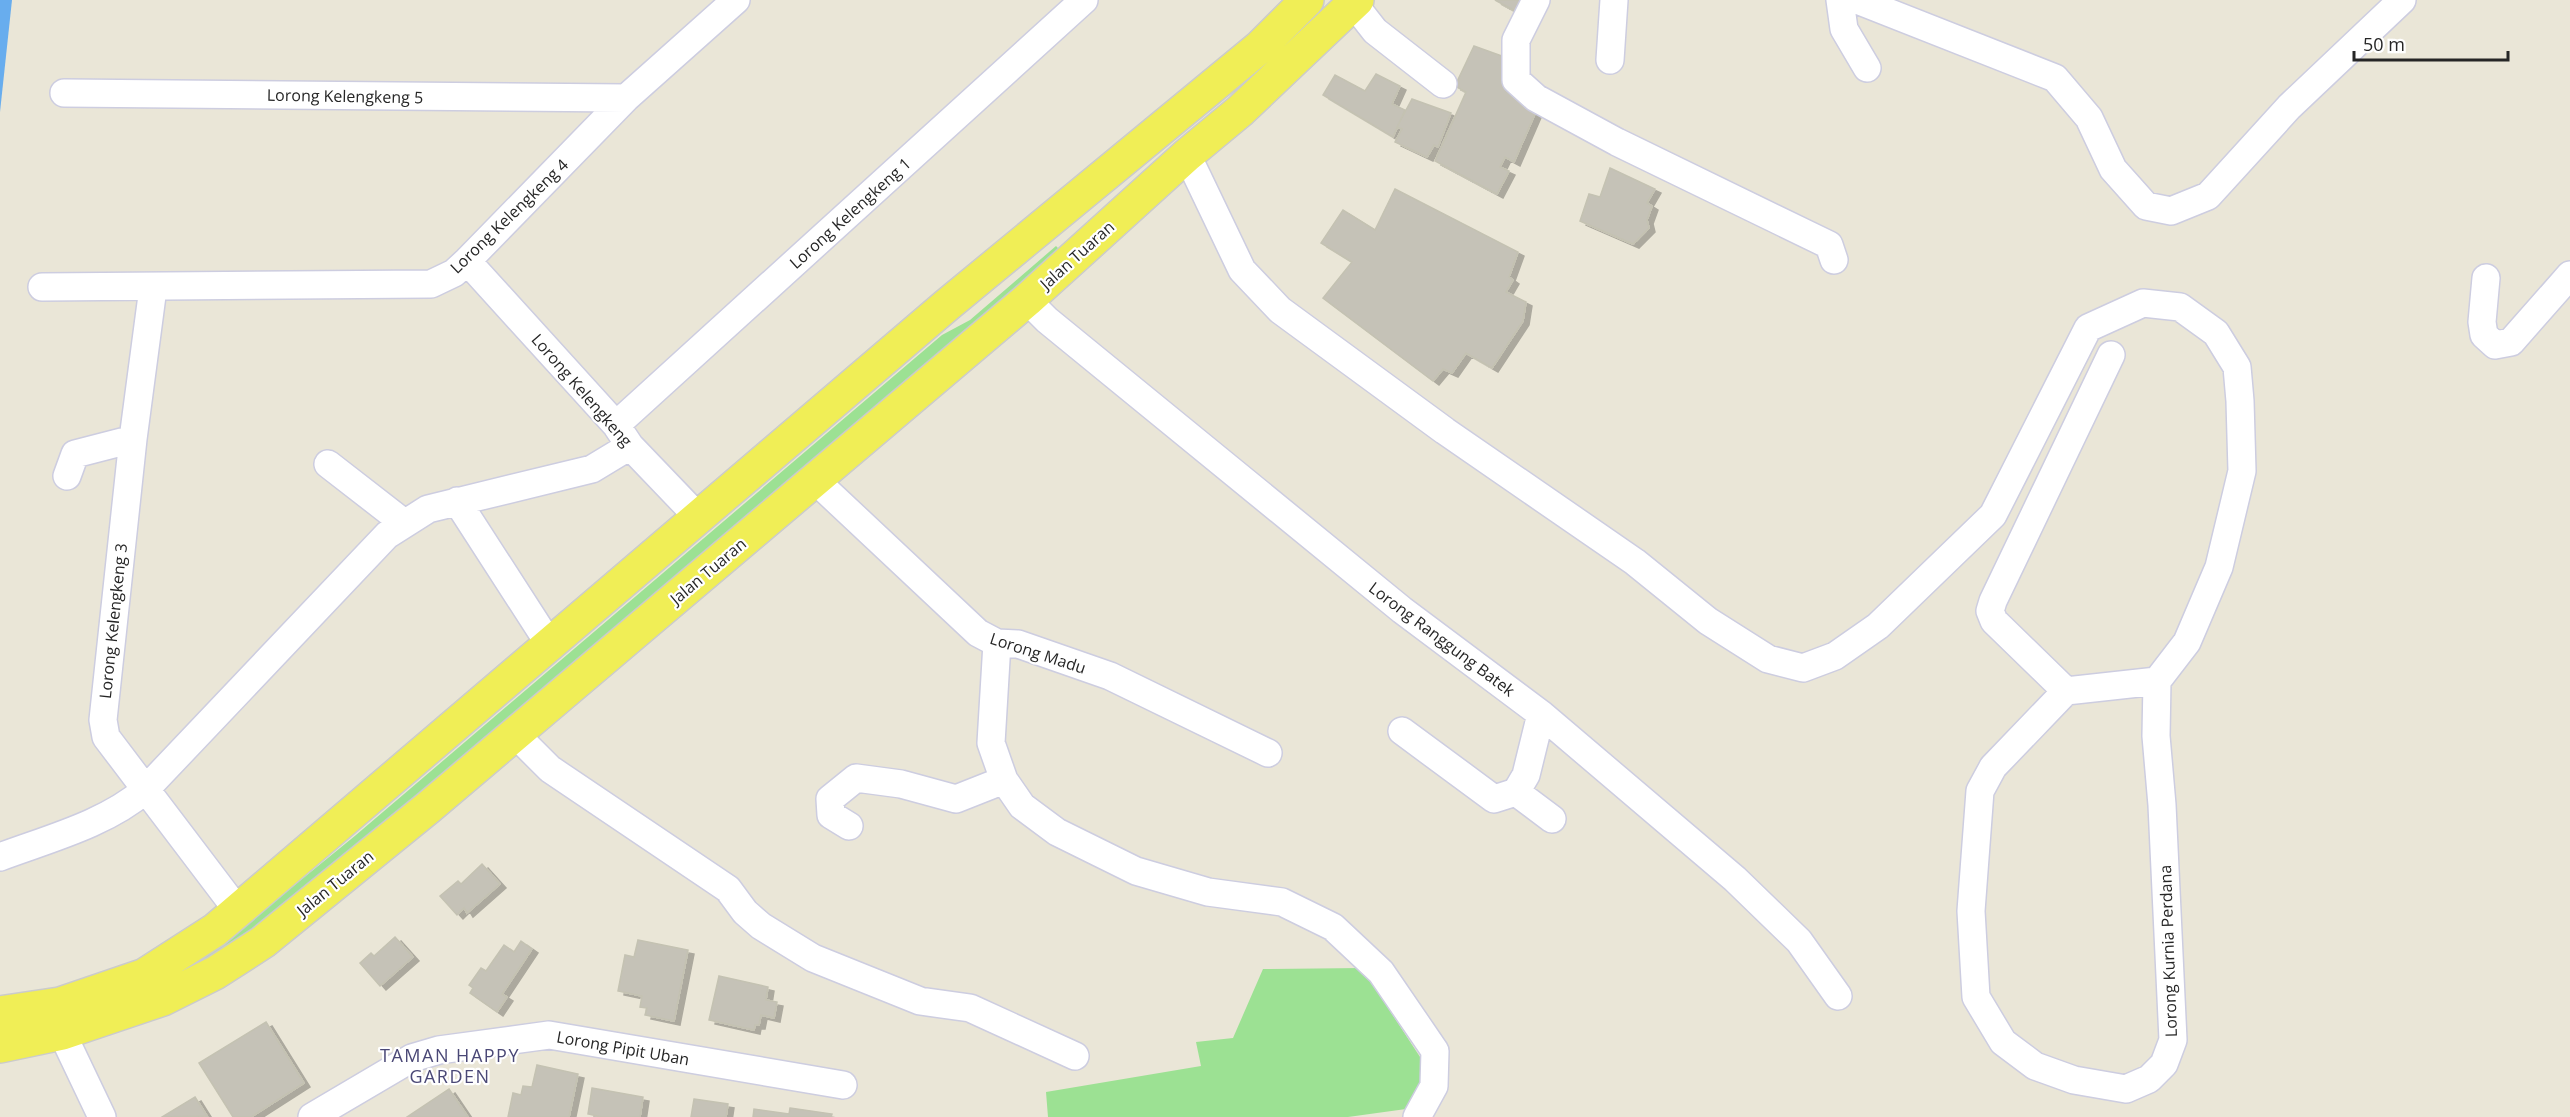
<svg xmlns="http://www.w3.org/2000/svg" width="2570" height="1117" viewBox="0 0 2570 1117" font-family="'Open Sans',sans-serif">
<defs>
<filter id="shadow"><feDropShadow dx="6" dy="4" stdDeviation="0" flood-color="#0004"/></filter>
</defs>
<rect width="100%" height="100%" fill="#eae6d7"/>
<path fill="#9ce193" d="M1056 246 1059 249 951 343 444 772 364 844 279 915 172 985 0 1032 219 943 269 906 356 835 942 335 970 320Z
M1362 968 1422 1060 1424 1088 1406 1109 1348 1117H1048L1046 1092 1201 1066 1196 1042 1233 1038 1263 969Z"/>
<path fill="#68adee" d="M0 0H12L0 112Z"/>
<path fill="#c5c2b7" stroke="#c4c2b2" stroke-width="1.5" filter="url(#shadow)" d="M1495 0H1521L1515 11Z
M1474 46 1502 56 1504 78 1509 80 1506 91 1537 109 1514 162 1505 157 1500 167 1509 171 1497 194 1435 161 1466 92 1455 86Z
M1376 74 1400 86 1392 104 1405 110 1393 137 1323 95 1335 75 1365 91Z
M1412 99 1451 113 1438 147 1434 145 1427 157 1395 142 1402 129 1397 127Z
M1610 168 1655 189 1647 203 1652 206 1647 220 1649 228 1633 244 1580 221 1589 194 1600 197Z
M1395 189 1518 252 1509 277 1513 280 1506 292 1526 302 1523 321 1492 368 1466 353 1452 373 1443 369 1433 381 1323 298 1352 262 1321 243 1343 210 1375 230Z
M482 864 500 884 467 913 464 908 457 915 440 896 458 881 461 884Z
M395 937 413 957 380 986 360 963 371 953 374 956Z
M638 940 688 950 674 1021 645 1015 647 1008 640 1007 642 996 618 991 625 955 634 957Z
M521 941 532 949 502 994 507 997 497 1012 470 993 473 988 469 985 481 968 486 971 504 945 514 952Z
M719 976 768 987 766 1000 777 1002 774 1018 761 1015 759 1025H755L754 1030 709 1020Z
M266 1022 304 1083 251 1117H233L199 1063Z
M537 1065 578 1074 569 1117H508L513 1093 521 1095 523 1086 532 1087Z
M592 1088 643 1097 640 1117H602L588 1114Z
M449 1089 468 1117H407Z
M195 1097 207 1116 162 1117Z
M694 1099 728 1104 726 1117H691Z
M790 1108 832 1114 831 1117H753L754 1109 789 1114Z"/>
<g fill="none" stroke-linecap="round" stroke-linejoin="round">
<g stroke="#cdcde0" stroke-width="30">
<path id="minor" d="M1536 0 1516 40V80L1536 98 1617 142 1829 245 1834 260
M1840 0 1844 29 1867 68
M1857 0 2055 78 2089 118 2113 169 2146 206 2171 211 2208 196 2289 107 2402 0
M1353 3 1375 31 1443 84
M1610 60 1614 0
M64 93 626 98
M1187 155 1242 270 1280 310 1445 431 1635 562 1708 621 1768 659 1803 668 1835 656 1878 626 1993 515 2088 328 2143 303 2180 307 2216 333 2237 367 2240 401 2242 471 2219 567 2187 642 2157 681
M467 261 616 425 630 446 699 518
M2486 278 2482 322 2484 335 2495 345 2511 342 2570 275
M42 287 431 284 454 273 467 261 626 98 736 0
M153 288 133 439 103 720 106 737 238 911
M1027 300 1047 320 1402 610 1541 714 1735 879 1799 941 1838 996
M616 425 1084 0
M328 464 404 523
M67 476 75 454 133 439
M815 480 978 633 997 643 1018 644 1110 676 1268 753
M457 501 550 645
M997 643 991 743 1004 780 1022 806 1057 832 1136 871 1208 892 1282 902 1333 927 1381 972 1435 1051 1434 1086 1417 1117
M2157 681 2156 736 2162 805 2173 1040 2164 1064 2149 1079 2126 1089 2074 1080 2035 1066 2003 1042 1976 997 1971 911 1980 791 1993 767 2066 691Z
M2066 691 1994 621 1990 611 1993 601 2111 355
M1402 731 1494 799 1516 792 1526 775 1541 714
M515 734 550 769 728 889 745 912 761 926 813 958 920 1001 970 1008 1075 1056
M1516 792 1552 819
M849 826 831 815 830 799 856 778 901 784 956 799 1004 780
M0 857C48 839 106 824 145 790L387 535 428 509 592 469 630 446
M62 1033 102 1117
M312 1117 412 1058 439 1050 549 1035 843 1085"/>
</g>
<g stroke="#cbcbcb" stroke-width="36">
<path id="major" d="M0 1013 60 1004 145 975 215 930 947 305 1260 47 1307 0
M0 1046 62 1033 163 999 215 973 263 942 429 807 1027 300 1187 155 1240 111 1357 0"/>
</g>
<use href="#minor" stroke="#fff" stroke-width="27"/>
<use href="#major" stroke="#f0ee56" stroke-width="33"/>
</g>
<g text-anchor="middle" stroke-width="4.5" stroke-linejoin="round" paint-order="stroke">
<g font-size="16" fill="#262626" stroke="#fff">
<text transform="translate(345 96) rotate(1)" y="6">Lorong Kelengkeng 5</text>
<text transform="translate(850 213) rotate(-42)" y="6">Lorong Kelengkeng 1</text>
<text transform="translate(509 216) rotate(-44)" y="6">Lorong Kelengkeng 4</text>
<text transform="translate(1077 255) rotate(-42)" y="6">Jalan Tuaran</text>
<text transform="translate(582 390) rotate(49)" y="6">Lorong Kelengkeng</text>
<text transform="translate(708 571) rotate(-40)" y="6">Jalan Tuaran</text>
<text transform="translate(113 621) rotate(-84)" y="6">Lorong Kelengkeng 3</text>
<text transform="translate(1442 639) rotate(37)" y="6">Lorong Ranggung Batek</text>
<text transform="translate(1038 653) rotate(18)" y="6">Lorong Madu</text>
<text transform="translate(335 883) rotate(-39)" y="6">Jalan Tuaran</text>
<text transform="translate(2168 951) rotate(-92)" y="6">Lorong Kurnia Perdana</text>
<text transform="translate(623 1048) rotate(10)" y="6">Lorong Pipit Uban</text>
</g>
<g font-size="18" letter-spacing="1.5" fill="#4a4876" stroke="#fff">
<text x="450" y="1062">TAMAN HAPPY<tspan x="450" dy="21">GARDEN</tspan></text>
</g>
</g>
<path d="M2354 51v9h154v-9" fill="none" stroke="#262626" stroke-width="3"/>
<text x="2363" y="51" font-size="18" fill="#262626" stroke="#ffffff" stroke-width="4.5" paint-order="stroke">50 m</text>
</svg>
